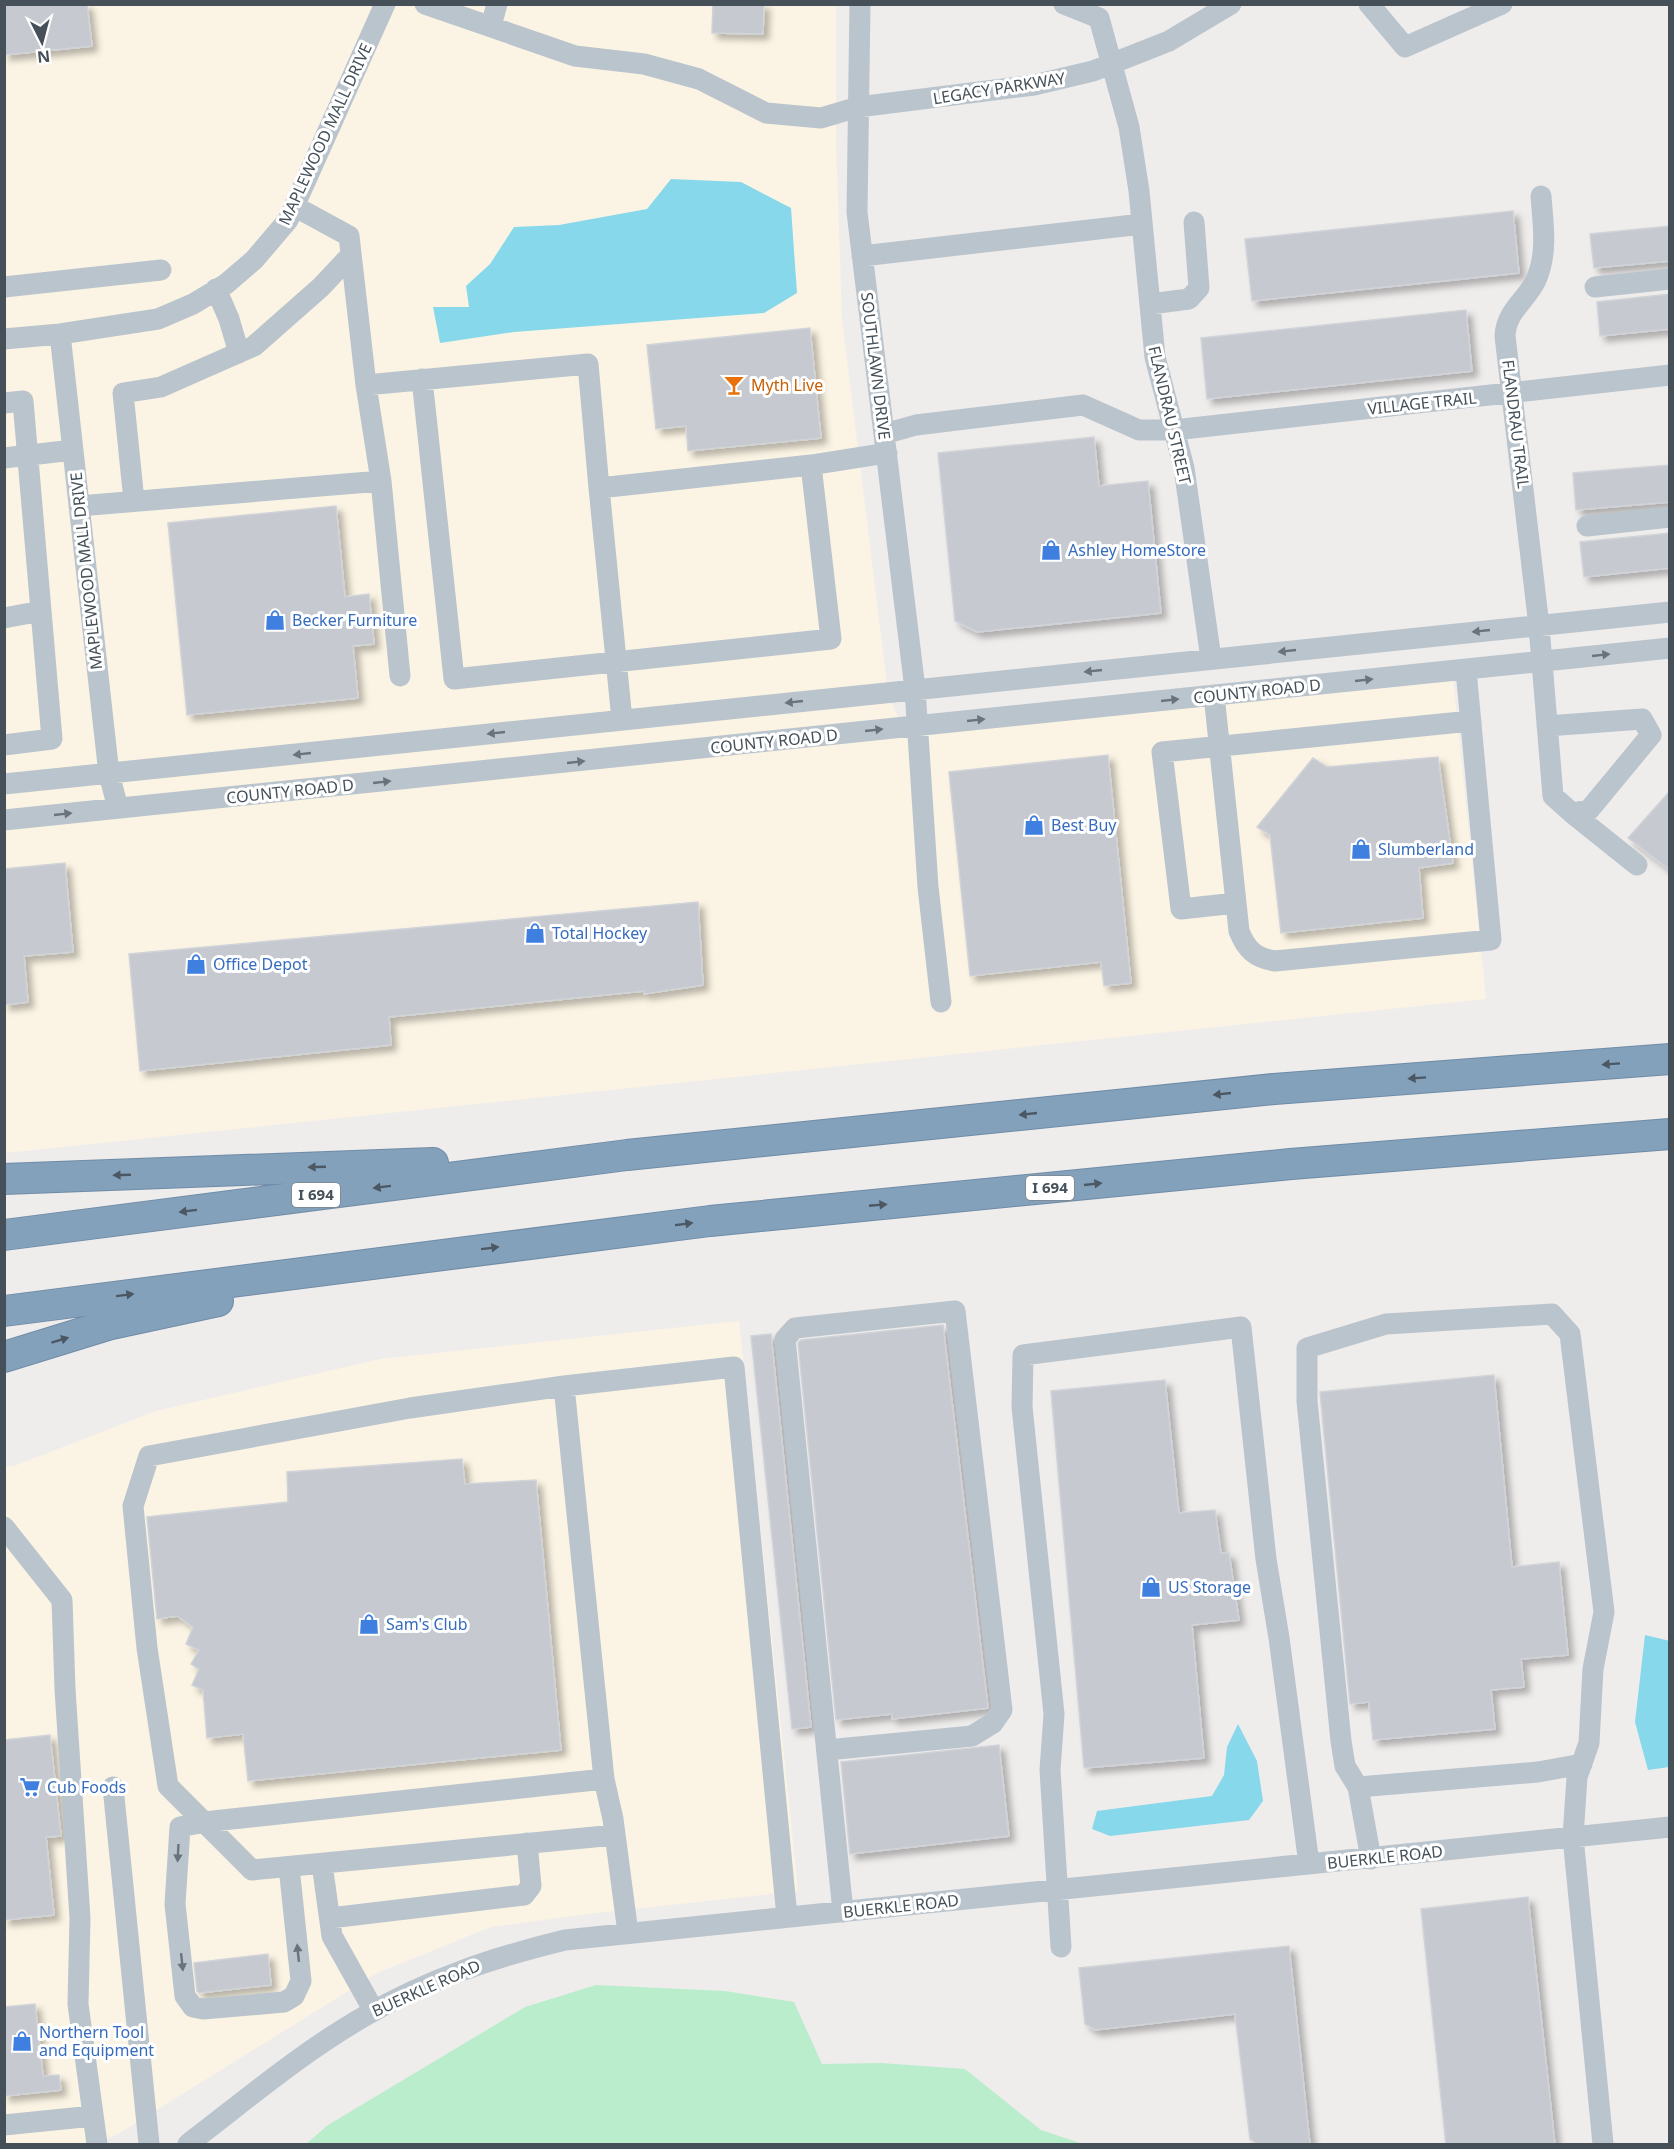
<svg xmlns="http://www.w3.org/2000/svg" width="1674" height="2149" viewBox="0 0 1674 2149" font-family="'Noto Sans',sans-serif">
<defs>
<filter id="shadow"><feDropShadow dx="5.5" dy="5.5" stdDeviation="3" flood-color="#0004"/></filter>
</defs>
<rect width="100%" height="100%" fill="#efecec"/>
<path fill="#fbf4e4" d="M4 5H836V142L842 319 888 693 901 725 1452 669 1486 999 5 1153Z
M739 1321 798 1891 588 1914 491 1927 379 1972 118 2134 96 2144H5L4 1466H14L156 1411 380 1359Z"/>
<path fill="#baedcc" d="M596 1985 725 1991 794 2002 822 2064 881 2063 965 2069 1041 2130 1083 2144H306L328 2125 525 2007Z"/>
<path fill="#87d8ea" d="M671 179 741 182 791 208 797 293 764 313 514 332 440 343 433 307H469L466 286 490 264 514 227 559 225 647 209Z
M1645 1635 1670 1641 1669 1767 1648 1770 1635 1722Z
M1238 1724 1257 1761 1263 1801 1249 1820 1110 1836 1092 1829 1097 1811 1212 1796 1224 1775 1227 1747Z"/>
<path fill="#c6c9cf" stroke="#d0d3d8" stroke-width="1.5" filter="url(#shadow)" d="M4 4H87L92 46 4 55Z
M713 4H764L763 34 712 33Z
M1513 211 1519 273 1252 301 1245 239Z
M1670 226V261L1594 268 1590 234Z
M1670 294V329L1600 336 1597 302Z
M1466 310 1472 371 1207 399 1201 338Z
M810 328 821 438 688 451 686 426 656 429 647 345Z
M1094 437 1099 486 1148 481 1161 613 977 632 955 621 938 453Z
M1670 465V502L1576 510 1573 473Z
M336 506 345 597 369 594 374 644 353 646 358 698 187 715 168 523Z
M1670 533V568L1584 577 1580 542Z
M1108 755 1131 983 1104 986 1101 962 970 976 949 772Z
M1438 757 1453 863 1419 868 1423 918 1281 933 1270 835 1257 827 1313 758 1327 767Z
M1670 791V870L1628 838Z
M65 863 73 952 24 956 28 1002 4 1005V869Z
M698 902 703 985 644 994V991L389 1017 391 1045 140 1071 129 954Z
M943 1325 988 1708 892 1719V1714L836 1720 798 1343 801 1340Z
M771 1334 811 1727 792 1729 751 1336Z
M1494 1375 1512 1567 1559 1562 1568 1655 1521 1659 1524 1687 1491 1690 1495 1729 1373 1740 1369 1702 1350 1704 1320 1392Z
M1165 1380 1179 1513 1215 1510 1221 1553H1229L1239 1620 1192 1625 1204 1758 1084 1768 1051 1391Z
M462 1459 465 1484 536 1480 561 1750 248 1781 243 1734 207 1738 203 1690 192 1685 199 1669 191 1664 199 1650 186 1644 193 1627 177 1616 157 1619 147 1517 288 1502 287 1472Z
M50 1735 61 1836 46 1837 54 1915 4 1920V1740Z
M999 1745 1009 1836 850 1854 841 1762Z
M1528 1897 1555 2145H1446L1421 1909Z
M1289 1946 1310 2145H1259L1250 2139 1235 2014 1095 2030 1085 2024 1079 1968Z
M268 1954 271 1985 199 1993 197 1991 194 1963Z
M35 2004 43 2076 59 2075 61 2090 4 2096V2007Z"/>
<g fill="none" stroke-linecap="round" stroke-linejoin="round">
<g stroke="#6f8ca7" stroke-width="32">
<path id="highway" d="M4 1179 433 1163
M4 1235 627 1155 1274 1089 1670 1059
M4 1311 710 1221 1291 1164 1670 1134
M4 1357 111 1324 218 1301"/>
</g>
<path stroke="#bac4cc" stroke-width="21" d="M425 4 575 56 644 64 699 79 766 113 821 118 858 107 1034 85 1093 71 1169 41 1231 4
M860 4 857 212 915 689 928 887 941 1002
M1064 4 1099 18 1129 127 1139 191 1155 357 1184 468 1211 659
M1369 4 1405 47 1502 4
M491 26 497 4
M1541 196C1543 224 1548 253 1536 280 1526 301 1506 311 1505 336L1539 626 1553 796 1572 813 1589 810 1651 735 1642 719 1547 726
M294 206 349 236 366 385
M862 256 1142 224
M4 287 161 270
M1595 287 1670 279
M216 289 229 319 239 353
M1150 304 1189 299 1199 288 1194 222
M60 334 109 774 118 808
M4 339 60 334 158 319 193 304 226 284 254 260 288 220 385 4
M422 379 454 679 831 639 811 465
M4 403 23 401 52 739 4 745
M884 434 916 425 1083 405 1139 430H1174L1670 375
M4 458 73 450
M381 481 400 676
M599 488 622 720
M134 501 123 393 161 387 254 346 321 287 350 256
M79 506 381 481 366 385 588 364 599 488 811 465 887 453
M1587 526 1670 517
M4 618 41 611
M1214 695 1239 931C1246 949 1255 958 1275 961L1491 940 1466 670
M4 784 1670 612
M1572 813 1637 865
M4 820 1670 648
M1236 903 1181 909 1162 752 1471 721
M564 1386 604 1779 613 1819 628 1933
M4 1527 62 1600 65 1689 80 1918 78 2004 97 2144
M827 1750 972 1736 993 1723 1002 1710 955 1311 795 1328 785 1339 843 1912
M113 1787 149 2144
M1358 1787 1538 1772 1582 1764
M615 1835 252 1870 168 1786 147 1648 133 1506 149 1456 410 1408 564 1386 734 1367 787 1917
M1371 1859 1358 1787 1345 1766 1341 1741 1307 1401V1348L1386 1324 1552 1314 1570 1334 1604 1612 1593 1669 1589 1743 1577 1777 1573 1837 1603 2144
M322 1864 332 1936 374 2011
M289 1867 301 1981 294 1996 284 2002 203 2009 193 2007 185 1996 175 1904 180 1827 204 1822 604 1779
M330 1918 524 1895 531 1886 527 1843
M1061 1947 1050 1770 1054 1714 1022 1407 1023 1355 1241 1327 1266 1559 1279 1638 1309 1864
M4 2125 93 2116
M188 2144C246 2100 302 2052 365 2016 428 1979 495 1957 565 1940L1670 1827"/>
<use href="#highway" stroke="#84a1bb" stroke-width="30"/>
</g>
<defs><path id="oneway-solid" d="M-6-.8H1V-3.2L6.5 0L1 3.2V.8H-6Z" transform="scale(1.5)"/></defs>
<g fill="#68737c">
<use href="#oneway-solid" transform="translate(1481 631) rotate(174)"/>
<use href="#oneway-solid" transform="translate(1287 651) rotate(174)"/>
<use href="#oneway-solid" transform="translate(1601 655) rotate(-6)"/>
<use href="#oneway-solid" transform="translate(1093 671) rotate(174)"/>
<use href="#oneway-solid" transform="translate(1364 680) rotate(-6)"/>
<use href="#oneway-solid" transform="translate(1170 700) rotate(-6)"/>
<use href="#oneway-solid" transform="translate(794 702) rotate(174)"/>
<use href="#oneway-solid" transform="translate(976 720) rotate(-6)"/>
<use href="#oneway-solid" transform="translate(874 730) rotate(-6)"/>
<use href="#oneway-solid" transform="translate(496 733) rotate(174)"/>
<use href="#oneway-solid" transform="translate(302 754) rotate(174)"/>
<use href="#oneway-solid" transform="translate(576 762) rotate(-6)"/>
<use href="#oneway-solid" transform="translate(382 782) rotate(-6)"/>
<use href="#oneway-solid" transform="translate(63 814) rotate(-6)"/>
<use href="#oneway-solid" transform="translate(178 1853) rotate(93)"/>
<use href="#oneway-solid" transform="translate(298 1953) rotate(-96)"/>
<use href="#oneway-solid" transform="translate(182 1962) rotate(84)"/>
</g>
<g fill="#4b5863">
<use href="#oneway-solid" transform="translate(1611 1064) rotate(176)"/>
<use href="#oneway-solid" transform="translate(1417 1078) rotate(176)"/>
<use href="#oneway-solid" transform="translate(1222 1094) rotate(174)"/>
<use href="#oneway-solid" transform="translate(1028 1114) rotate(174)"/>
<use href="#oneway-solid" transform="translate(317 1167) rotate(178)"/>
<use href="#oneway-solid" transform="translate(122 1175) rotate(178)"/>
<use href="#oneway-solid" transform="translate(1093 1184) rotate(-6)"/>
<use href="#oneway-solid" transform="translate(382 1187) rotate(173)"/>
<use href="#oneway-solid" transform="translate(878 1205) rotate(-5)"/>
<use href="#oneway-solid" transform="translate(188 1211) rotate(173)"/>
<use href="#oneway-solid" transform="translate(684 1224) rotate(-7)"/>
<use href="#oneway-solid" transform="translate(490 1248) rotate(-7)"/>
<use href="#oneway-solid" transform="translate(125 1295) rotate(-7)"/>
<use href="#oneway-solid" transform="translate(60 1340) rotate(-17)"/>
</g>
<defs>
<g id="bar-bare" transform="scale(1.62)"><path d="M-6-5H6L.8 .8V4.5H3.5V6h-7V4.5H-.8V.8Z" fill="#e8710a" stroke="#fff" stroke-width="2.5" paint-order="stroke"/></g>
<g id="shop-bare" transform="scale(1.62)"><path d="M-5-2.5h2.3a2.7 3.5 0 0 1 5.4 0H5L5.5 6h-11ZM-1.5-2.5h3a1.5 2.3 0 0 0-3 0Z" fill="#3f7fe0" stroke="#fff" stroke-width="2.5" paint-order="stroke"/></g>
<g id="supermarket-bare" transform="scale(1.62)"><path d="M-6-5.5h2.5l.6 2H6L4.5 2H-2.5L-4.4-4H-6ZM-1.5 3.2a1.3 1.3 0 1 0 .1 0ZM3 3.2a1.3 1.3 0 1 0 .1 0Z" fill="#3f7fe0" stroke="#fff" stroke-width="2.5" paint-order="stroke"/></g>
</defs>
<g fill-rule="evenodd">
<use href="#bar-bare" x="734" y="385"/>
<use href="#shop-bare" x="1051" y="550"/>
<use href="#shop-bare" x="275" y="620"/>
<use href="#shop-bare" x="1034" y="825"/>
<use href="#shop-bare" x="1361" y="849"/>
<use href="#shop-bare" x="535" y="933"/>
<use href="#shop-bare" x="196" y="964"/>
<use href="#shop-bare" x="1151" y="1587"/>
<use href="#shop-bare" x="369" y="1624"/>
<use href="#supermarket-bare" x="30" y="1787"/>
<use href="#shop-bare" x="22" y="2041"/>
</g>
<g text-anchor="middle" stroke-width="6" stroke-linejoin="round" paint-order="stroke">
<g fill="#fff" stroke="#7d848b" stroke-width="1.5">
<rect x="1026" y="1176" width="48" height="24" rx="4.5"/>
<rect x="292" y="1183" width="48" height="24" rx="4.5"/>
</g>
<g font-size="15" font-weight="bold" fill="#455059">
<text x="1050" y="1193">I 694</text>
<text x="316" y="1200">I 694</text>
</g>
<g font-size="16" fill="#455059" stroke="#fff">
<text transform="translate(999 88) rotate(-9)" y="6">LEGACY PARKWAY</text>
<text transform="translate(325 134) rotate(-65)" y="6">MAPLEWOOD MALL DRIVE</text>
<text transform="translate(876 366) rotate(83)" y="6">SOUTHLAWN DRIVE</text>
<text transform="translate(1422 403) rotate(-6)" y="6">VILLAGE TRAIL</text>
<text transform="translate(1170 415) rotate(77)" y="6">FLANDRAU STREET</text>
<text transform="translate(1516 424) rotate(83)" y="6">FLANDRAU TRAIL</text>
<text transform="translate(86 571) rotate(-96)" y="6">MAPLEWOOD MALL DRIVE</text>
<text transform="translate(1257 691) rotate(-6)" y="6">COUNTY ROAD D</text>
<text transform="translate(774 741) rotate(-6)" y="6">COUNTY ROAD D</text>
<text transform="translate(290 791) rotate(-6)" y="6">COUNTY ROAD D</text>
<text transform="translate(1385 1857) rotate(-6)" y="6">BUERKLE ROAD</text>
<text transform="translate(901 1906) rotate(-6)" y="6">BUERKLE ROAD</text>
<text transform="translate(426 1988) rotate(-24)" y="6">BUERKLE ROAD</text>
</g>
<g font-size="16" fill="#c56008" stroke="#fff" text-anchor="start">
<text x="751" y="391">Myth Live</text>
</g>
<g font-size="16" fill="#366cbe" stroke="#fff" text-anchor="start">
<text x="1068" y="556">Ashley HomeStore</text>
<text x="292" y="626">Becker Furniture</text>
<text x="1051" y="831">Best Buy</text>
<text x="1378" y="855">Slumberland</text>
<text x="552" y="939">Total Hockey</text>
<text x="213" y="970">Office Depot</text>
<text x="1168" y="1593">US Storage</text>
<text x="386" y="1630">Sam's Club</text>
<text x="47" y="1793">Cub Foods</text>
<text x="39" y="2038">Northern Tool<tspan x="39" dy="18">and Equipment</tspan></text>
</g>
</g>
<rect width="1674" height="2149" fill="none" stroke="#455059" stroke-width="12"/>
<g transform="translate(42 42) rotate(174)" stroke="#ffffff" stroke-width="4.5" paint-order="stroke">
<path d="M0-4.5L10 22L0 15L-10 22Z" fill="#455059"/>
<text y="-9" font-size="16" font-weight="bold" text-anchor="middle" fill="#455059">N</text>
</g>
</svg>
